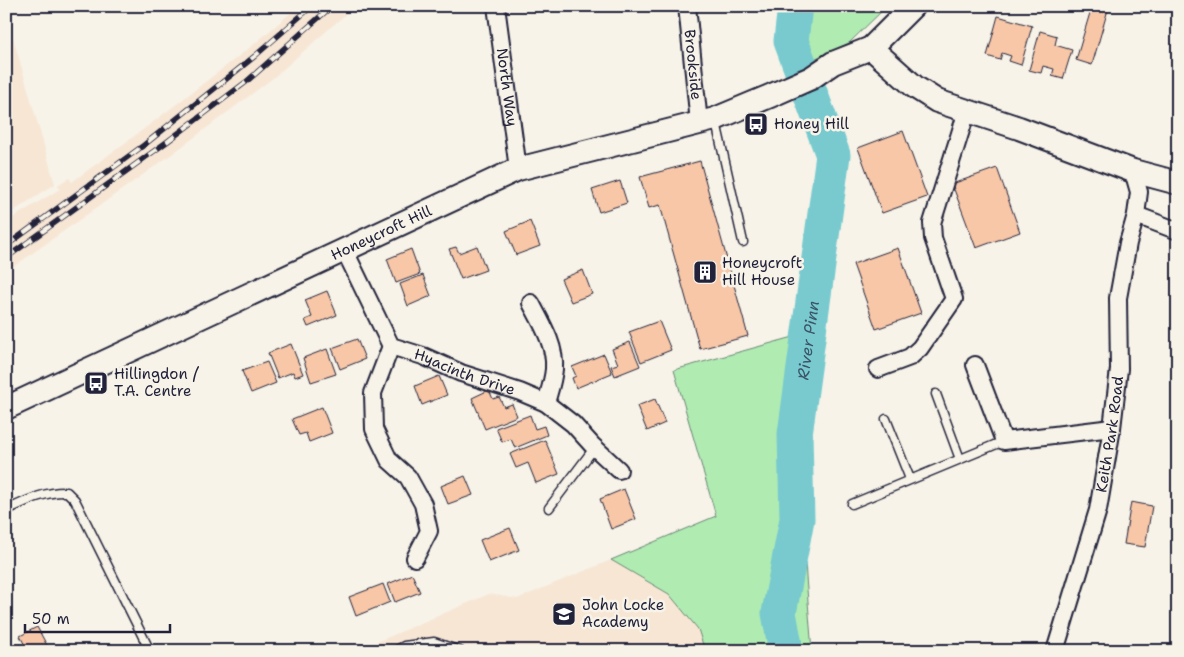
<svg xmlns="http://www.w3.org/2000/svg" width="1184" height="657" viewBox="0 0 1184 657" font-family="'Shantell Sans',sans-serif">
<rect width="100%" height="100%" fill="#f7f3e8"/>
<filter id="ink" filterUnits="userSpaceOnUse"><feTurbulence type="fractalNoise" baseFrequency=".02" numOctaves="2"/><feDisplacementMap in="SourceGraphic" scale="10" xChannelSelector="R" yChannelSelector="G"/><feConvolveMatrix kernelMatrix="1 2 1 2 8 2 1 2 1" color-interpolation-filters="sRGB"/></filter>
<g filter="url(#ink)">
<path fill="#f7e6d4" d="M299 6H355L273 78 172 154 6 272V222L60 189 58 185 69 178 72 182 152 123 252 46Z
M6 13 55 184 6 216Z
M611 560 669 594 698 629 705 651H356L489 594 517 599Z"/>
<path fill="#b0ebb1" stroke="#698676" d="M795 6H887L849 43 788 71Z
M808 333 799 439 806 577 812 651H705L698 629 669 594 611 560 716 516 674 370Z"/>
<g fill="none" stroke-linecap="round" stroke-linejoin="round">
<path stroke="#78cacf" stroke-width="35" id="s1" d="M786 651 779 613 797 519 795 434 833 155 791 41 795 6"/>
</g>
<path fill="#f8c7a7" stroke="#22223b" d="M1092 6H1109L1092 65 1076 60Z
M998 16 1032 26 1021 65 1009 61 1011 56 1002 53 1000 60 987 56Z
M1040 31 1057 36 1055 45 1072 50 1063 79 1052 76 1054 69 1043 66 1041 73 1029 70Z
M903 131 927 197 882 213 858 148Z
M700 161 748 336 700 349 660 205 649 208 640 177Z
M997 168 1020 232 976 248 952 184Z
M620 181 627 203 599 212 592 190Z
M530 221 540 246 516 255 506 231Z
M477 246 486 270 461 279 449 249 456 247 459 253Z
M898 248 921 313 876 329 853 264Z
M411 249 420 274 396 283 387 259Z
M583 270 592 294 571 302 561 279Z
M423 275 431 296 408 306 400 284Z
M327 291 337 315 308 327 305 320 312 317 305 300Z
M659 321 671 350 641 362 629 332Z
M357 339 365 359 340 369 332 348Z
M630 342 640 366 615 376 611 366 618 364 612 349Z
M291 344 303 374 295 377 293 372 278 378 268 353Z
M327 349 336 374 311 382 303 358Z
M604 354 612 373 576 388 572 378 576 376 572 367Z
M267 362 276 383 251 393 242 371Z
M439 376 447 395 422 405 415 386Z
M489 390 493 399 499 397 504 407 512 404 517 416 485 429 472 398Z
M655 399 665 423 647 431 637 406Z
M322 407 332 433 309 442 306 433 299 435 292 419Z
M530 415 535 429 544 426 547 435 515 448 511 439 502 442 496 428Z
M545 440 559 474 536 483 528 463 516 468 510 454Z
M465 476 473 495 448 504 441 486Z
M624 489 636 519 611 529 600 499Z
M1131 502 1152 506 1145 547 1124 544Z
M510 528 519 550 489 562 480 540Z
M412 574 420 592 395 602 388 584Z
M383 584 390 602 356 616 349 597Z
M37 627 50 651H28L20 636Z"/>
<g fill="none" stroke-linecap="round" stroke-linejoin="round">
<g stroke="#22223b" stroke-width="11">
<path id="lane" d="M716 122 743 242
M936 394 960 459
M886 419 910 479
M6 503 9 509C28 500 46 491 67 492L75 500 147 645
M852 504 1004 441
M549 508 595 447
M395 651 404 646 434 642 460 651"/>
</g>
<g stroke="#22223b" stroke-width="20">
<g id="street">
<path id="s2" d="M496 6 518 169"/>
<path id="s3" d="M687 6 699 123"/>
<path d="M1136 215 1178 231"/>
<path id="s4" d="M344 249 391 346 423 356 461 373 520 392 546 403 573 424 592 445 619 470"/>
<path d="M531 303C541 322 556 346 554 369 553 381 549 392 546 403"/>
<path d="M391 346 373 393 374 429 389 460 408 477 423 504 429 531 415 558"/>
<path d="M975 365 1004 441 1112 428"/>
<path d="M878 369 910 357 920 348 954 299 933 238 932 223 967 111"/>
<path id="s5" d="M1055 651 1098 510 1112 428 1119 369 1118 298 1128 243 1136 215 1139 192 1133 171"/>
</g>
</g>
<g stroke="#22223b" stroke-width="26">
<g id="secondary">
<path d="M871 48 915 87 937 101 1019 128 1133 171 1178 183"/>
<path id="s6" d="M6 408 518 169 715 119 770 96 811 78 833 63 871 48 913 6"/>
</g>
</g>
<use href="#lane" stroke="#f7f3e8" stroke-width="8"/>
<use href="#street" stroke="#f7f3e8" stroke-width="16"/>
<use href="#secondary" stroke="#f7f3e8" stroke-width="22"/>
<g stroke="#22223b" stroke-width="5.5">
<path id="rail" d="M6 246 144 145 255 56 312 6
M6 258 168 141 246 82 332 6"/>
</g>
<use href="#rail" stroke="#f7f3e8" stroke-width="4" stroke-dasharray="11" stroke-linecap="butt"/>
</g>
</g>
<defs>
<g id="bus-square" transform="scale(1.25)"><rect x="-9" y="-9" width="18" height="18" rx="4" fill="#22223b" stroke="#f7f3e8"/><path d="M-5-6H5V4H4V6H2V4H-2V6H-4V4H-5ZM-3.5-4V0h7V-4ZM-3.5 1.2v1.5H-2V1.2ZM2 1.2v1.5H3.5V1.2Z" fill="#fff"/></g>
<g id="building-square" transform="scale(1.25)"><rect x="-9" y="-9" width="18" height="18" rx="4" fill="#22223b" stroke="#f7f3e8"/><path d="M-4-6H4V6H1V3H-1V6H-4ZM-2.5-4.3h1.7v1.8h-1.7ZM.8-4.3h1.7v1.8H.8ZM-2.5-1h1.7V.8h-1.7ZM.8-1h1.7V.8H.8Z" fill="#fff"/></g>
<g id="school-square" transform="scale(1.25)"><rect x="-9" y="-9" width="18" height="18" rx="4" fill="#22223b" stroke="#f7f3e8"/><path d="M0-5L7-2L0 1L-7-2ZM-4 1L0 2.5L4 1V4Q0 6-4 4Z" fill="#fff"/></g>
</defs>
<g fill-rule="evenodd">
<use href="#bus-square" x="756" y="124"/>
<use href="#building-square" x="705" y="272"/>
<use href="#bus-square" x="96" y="383"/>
<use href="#school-square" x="564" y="614"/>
</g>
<g text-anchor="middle" stroke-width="5" stroke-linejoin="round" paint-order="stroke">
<g font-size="15" fill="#22223b" stroke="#f7f3e8">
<text dy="5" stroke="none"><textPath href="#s3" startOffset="59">Brookside</textPath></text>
<text dy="5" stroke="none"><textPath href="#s2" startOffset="82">North Way</textPath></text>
<text dy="5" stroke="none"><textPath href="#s6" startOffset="414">Honeycroft Hill</textPath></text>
<text dy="5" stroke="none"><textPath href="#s4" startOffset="186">Hyacinth Drive</textPath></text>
<text dy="5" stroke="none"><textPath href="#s5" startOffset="224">Keith Park Road</textPath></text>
</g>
<g font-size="15" fill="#22223b" stroke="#f7f3e8" text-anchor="start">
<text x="774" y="129">Honey Hill</text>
<text x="722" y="268">Honeycroft<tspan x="722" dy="17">Hill House</tspan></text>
<text x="114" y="379">Hillingdon /<tspan x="114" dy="17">T.A. Centre</tspan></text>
<text x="582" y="610">John Locke<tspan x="582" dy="17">Academy</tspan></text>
</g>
<g font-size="16" font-style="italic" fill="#3c5467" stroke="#f7f3e8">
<text dy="6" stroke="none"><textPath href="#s1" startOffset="314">River Pinn</textPath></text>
</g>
</g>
<rect width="1184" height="657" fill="none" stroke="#f7f3e8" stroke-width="25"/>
<rect x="12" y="12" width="1159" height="632" fill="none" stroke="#22223b" stroke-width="2" filter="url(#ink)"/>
<path d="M25 624v8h145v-8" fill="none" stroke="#22223b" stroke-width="2.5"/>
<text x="32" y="624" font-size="15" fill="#22223b" stroke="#f7f3e8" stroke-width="4" paint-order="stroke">50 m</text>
</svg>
